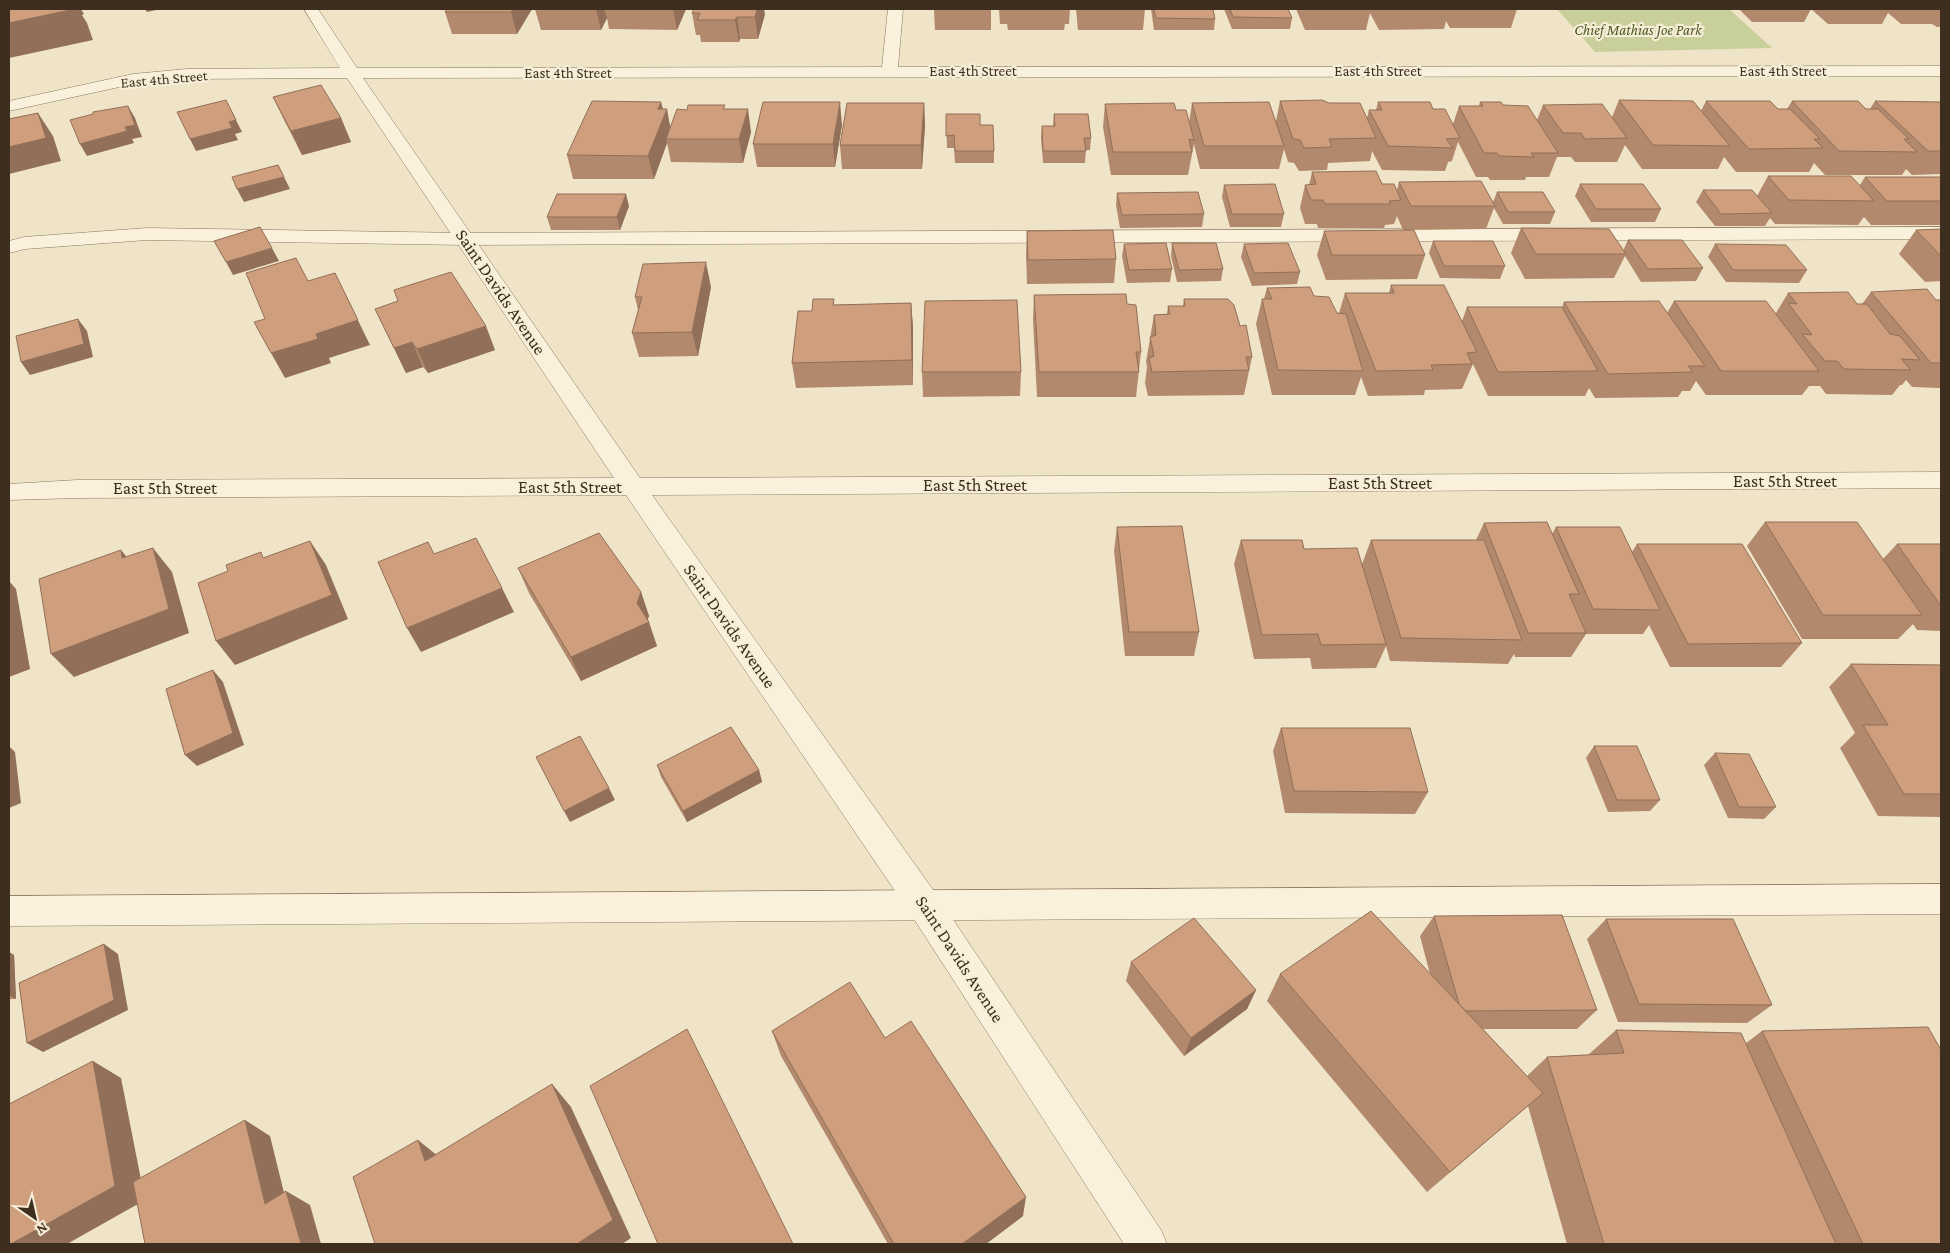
<svg xmlns="http://www.w3.org/2000/svg" width="1950" height="1253" viewBox="0 0 1950 1253" font-family="'Crimson Pro',serif">
<rect width="100%" height="100%" fill="#f0e4c8"/>
<path fill="#c9cf9b" d="M1557 9H1729L1772 48 1595 52Z"/>
<g fill="none" stroke-linecap="round" stroke-linejoin="round">
<g stroke="#8d765c" stroke-width="1">
<path id="lane" d="M1941 227V239L465 245 147 240 25 249 9 253V241L24 237 147 228 465 233Z
M1941 884V914L9 926V896Z"/>
</g>
<g stroke="#8d765c" stroke-width="1">
<path id="street" d="M304 9H318L357 68 882 67 888 9H903L898 67 1941 66V76L363 78 640 478 1941 472V488L652 495 936 894 1161 1230 1167 1244H1124L912 916 626 495 77 498 9 500V484L77 480 614 478 347 78 187 79 133 84 9 111V101L133 74 187 69 340 68Z"/>
</g>
<use href="#lane" fill="#faf1dc" fill-rule="evenodd"/>
<use href="#street" fill="#faf1dc" fill-rule="evenodd"/>
</g>
<path fill="#b2896c" d="M532 9 517 34H452L445 12Z
M535 9H686L677 30 609 29 607 18 601 30H541Z
M934 9H991V30H935Z
M999 9H1070L1069 24H1065L1064 30H1008L1007 24H1000Z
M1076 9H1145L1143 30H1078Z
M1151 9H1213L1215 19 1214 30H1154Z
M1224 9H1288L1292 18 1290 29H1232Z
M1296 9H1517L1511 28H1450L1446 21 1444 29 1379 30 1370 13 1366 30H1305Z
M1739 9H1811L1804 22H1752Z
M1811 9H1941V27H1937L1932 24H1901L1888 13 1882 24H1828Z
M692 13 765 14 758 39H740L739 42H701L700 35H696Z
M273 97 341 118 351 142 302 155 284 120Z
M1619 100 1701 111 1706 101 1778 109H1787L1792 101 1866 109H1870L1875 101 1941 102V174L1912 175 1906 169 1902 175H1825L1814 163 1809 172H1736L1724 157 1718 169H1642L1625 145 1617 162H1575L1571 157H1557L1549 177H1526L1525 180H1490L1488 177H1476L1458 142 1452 161 1448 162 1445 171 1382 170 1372 151 1370 161 1328 163 1327 170 1299 171 1294 163 1288 162 1284 149 1279 169H1200L1194 144 1188 175H1111L1103 127 1105 104 1189 123 1192 103 1276 121 1280 101 1329 103 1367 118 1369 110H1376L1378 102 1433 109 1453 124 1459 106H1479L1480 102 1503 105 1537 120 1543 105 1612 117Z
M661 102 663 109 671 127 725 109 751 132 743 163 671 162 667 143 654 179H573L567 155Z
M924 103 925 126 922 169H842L840 145Z
M946 114 980 125 994 151V163H955L954 148H947Z
M1054 114 1091 138 1090 150H1086L1085 163H1043L1041 138 1042 126H1053Z
M842 125 835 167H757L753 144Z
M1312 172 1382 184 1397 190 1399 182 1493 202 1497 192 1555 212 1550 224H1503L1494 208 1486 229 1403 230 1397 216 1394 224 1385 225 1384 228H1318L1317 224H1305L1300 208 1305 185H1309Z
M1768 176 1860 185 1865 177H1941V225H1871L1864 217 1858 225 1775 224 1770 218 1765 226H1715L1696 202 1703 190 1757 196Z
M1580 184 1661 209 1655 222H1591L1575 196Z
M1224 185 1284 214 1281 227H1230L1222 197Z
M1117 193 1204 214 1202 227 1120 228 1116 205Z
M629 206 620 230H551L547 217Z
M1521 228 1623 251 1628 240 1703 268 1696 281 1641 282 1625 256 1614 278 1525 279 1511 253Z
M1941 229V281L1925 282 1899 254 1916 230Z
M1027 231 1116 259 1114 283 1027 284 1026 255Z
M1324 231 1425 255 1417 279 1326 280 1317 255Z
M1433 241 1505 266 1500 279 1440 278 1429 253Z
M1172 243 1223 269 1221 281 1177 282 1171 256Z
M1124 244 1172 269 1170 282 1127 283 1122 256Z
M1244 244 1300 272 1297 284 1252 286 1241 257Z
M1715 244 1807 270 1799 283 1726 282 1708 257Z
M1391 285 1462 321 1467 307H1562L1564 302 1667 313 1674 301 1776 313 1788 293 1857 304H1862L1871 292 1936 300H1941V388L1912 387 1906 380 1902 385H1900L1892 395 1826 394 1820 386H1809L1802 395H1706L1696 381 1690 391H1682L1678 397 1595 398 1589 388 1585 396H1488L1473 364 1462 389 1425 390 1424 395 1368 396 1361 377 1355 395H1272L1256 324 1262 299H1264L1267 288 1314 296 1337 313H1339L1345 293H1389Z
M711 287 698 356 639 357 632 333 638 310 635 297Z
M1034 295 1127 304 1141 352 1136 397H1037L1033 320Z
M834 299V305L911 303 913 327V385L796 388 792 363 812 311Z
M1184 299 1240 326 1252 357 1244 395 1148 396 1145 383 1147 367 1146 362 1154 315 1167 314 1168 306H1183Z
M375 309 495 350 428 373 423 367 406 373Z
M922 372H1021L1020 396 923 397Z
M1765 522 1883 559 1897 544H1941V631L1917 630 1913 624 1898 639H1802L1747 546Z
M1484 523 1552 534 1556 527 1632 552 1637 544 1802 643 1781 667H1670L1649 625 1643 634H1586L1571 657H1515L1514 654 1508 664 1390 661 1386 646 1376 668 1312 669 1310 658 1254 659 1234 564 1241 540 1304 549 1362 564 1371 540H1476Z
M1117 527 1199 632 1194 656H1125L1114 551Z
M518 568 641 592 649 616 647 620 657 646 581 681 529 593Z
M1851 664 1941 665V817L1878 816 1840 748 1855 733 1829 687Z
M1281 728 1428 792 1415 814 1285 813 1273 751Z
M1594 746 1660 800 1650 811 1608 812 1586 758Z
M1715 753 1776 807 1764 819 1728 818 1704 765Z
M657 765 759 770 762 782 687 822 661 777Z
M1434 916 1597 1010 1577 1029H1483L1527 1076 1547 1057 1588 1055 1616 1030 1746 1043 1762 1031 1941 1244H1567L1528 1106 1427 1192 1267 1001 1280 974H1430L1420 936Z
M1606 919 1772 1005 1747 1023 1618 1022 1587 939Z
M9 952 14 955 16 999H9Z
M1131 962 1256 990 1247 1009 1184 1056 1126 981Z
M772 1031 885 1038 1023 1216 986 1244H888L781 1056Z"/>
<path fill="#916f58" d="M51 9H81L84 14 82 15 87 23 93 40 9 58V18Z
M145 9H161L147 12Z
M513 9H532L517 34 511 12Z
M596 9H604L607 18 601 30Z
M673 9H686L677 30Z
M757 9H764L765 14 758 39 755 17Z
M737 17 740 39 739 42 735 20Z
M226 100 242 132 235 134 238 140 196 151 190 139 229 122Z
M661 102 664 115 667 109 671 132 666 139 667 143 654 179 648 156 658 109Z
M840 102 842 125 835 167 833 144Z
M924 103 925 126 922 169 921 145Z
M128 106 135 118 142 137 132 139 134 143 87 156 80 144 125 127Z
M748 109 751 132 743 163 739 139Z
M38 113 53 136 61 161 9 174V147Z
M341 118 351 142 302 155 291 131Z
M278 165 290 189 244 202 237 189Z
M626 194 629 206 620 230 617 217Z
M272 248 279 261 233 275 226 262Z
M706 262 711 287 698 356 692 332Z
M335 273 370 345 329 358 331 363 285 378 271 353 316 334Z
M911 303 913 327V385L912 360Z
M78 319 87 331 93 357 30 375 21 362Z
M486 326 495 350 428 373 417 349Z
M412 342 423 367 406 373 394 348Z
M310 541 326 565 348 619 235 665 216 641Z
M153 548 172 572 189 633 74 677 51 654Z
M121 550 141 574 122 558Z
M9 581 16 589 30 669 9 677Z
M502 588 514 612 421 652 407 628Z
M641 592 649 616 646 624 649 622 657 646 581 681 571 657 637 603Z
M213 670 223 682 244 745 197 766 185 755Z
M9 746 15 752 21 803 9 808Z
M759 770 762 782 687 822 683 811Z
M609 788 615 800 570 822 564 811Z
M104 944 118 954 128 1010 43 1052 27 1043Z
M9 952 14 955 16 999 9 995Z
M1256 990 1247 1009 1184 1056 1191 1038Z
M93 1061 121 1078 145 1200 67 1244H11Z
M552 1084 571 1107 631 1238 622 1244H577Z
M245 1120 270 1136 290 1217 265 1204Z
M418 1140 444 1161H425Z
M286 1191 310 1205 321 1244H301Z
M1026 1197 1023 1216 986 1244H962Z"/>
<path fill="#cf9f7d" stroke="#916f58" d="M9 9H75L9 23Z
M447 9H513L511 12H445Z
M694 9H757L755 17H737L735 20H697L700 13H692Z
M1154 9H1213L1215 19 1156 18Z
M1230 9H1288L1292 18 1233 17Z
M321 85 341 118 291 131 273 97Z
M226 100 236 120 229 122 232 128 190 139 177 112Z
M1322 100 1329 103H1360L1376 138 1329 139 1332 147 1304 148 1300 140 1293 139 1280 101Z
M1619 100 1693 101 1730 146 1653 145Z
M592 101 661 102 658 109H667L648 156 567 155Z
M1706 101H1770L1778 109H1790L1820 139H1814L1823 148 1749 149Z
M1792 101H1858L1866 109H1878L1909 139H1904L1917 152 1839 151Z
M1875 101 1941 102V151H1928Z
M763 102H840L833 144H753Z
M1269 102 1284 146H1204L1192 103Z
M1378 102H1430L1433 109H1445L1460 138 1446 139 1453 148 1388 146 1369 110H1382Z
M1480 102H1501L1503 105 1528 106 1558 153H1531L1534 157 1499 156 1497 153H1484L1459 106H1483Z
M847 103H924L921 145H840Z
M1174 103 1176 110H1186L1194 140 1189 139 1192 152H1113L1105 104Z
M1602 104 1627 138 1585 139 1581 133H1563L1543 105Z
M688 105H725L723 109H748L739 139H666L677 109 687 110Z
M128 106 135 125 125 127 127 131 80 144 70 120 93 114V112Z
M38 113 46 138 9 147V119Z
M946 114H980V125H993L994 151H955L954 135 946 136Z
M1054 114H1088L1091 138H1084L1086 151H1043L1042 126H1055Z
M278 165 284 177 237 189 232 177Z
M1376 171 1382 184H1394L1401 200 1389 201 1391 204H1325L1323 200H1311L1305 185 1316 184 1312 172Z
M1768 176H1851L1874 201 1789 200Z
M1865 177H1941V201H1887Z
M1481 181 1495 206H1411L1399 182Z
M1275 184 1284 214H1232L1224 185Z
M1580 184H1643L1661 209H1596Z
M1703 190H1752L1772 213 1721 214Z
M1198 192 1204 214 1122 215 1117 193Z
M1497 192H1543L1555 212H1508Z
M557 194H626L617 217H547Z
M260 227 272 248 226 262 214 241Z
M1521 228 1609 229 1626 254H1536Z
M1941 229V256L1916 230Z
M1113 230 1116 259 1028 260 1027 231Z
M1414 230 1425 255H1332L1324 231Z
M1628 240H1682L1703 268 1648 269Z
M1433 241H1493L1505 266H1444Z
M1166 243 1172 269 1129 270 1124 244Z
M1172 243H1216L1223 269 1179 270Z
M1288 243 1300 272 1254 273 1244 244Z
M1715 244 1786 245 1807 270H1733Z
M296 258 308 281 335 273 358 320 316 334 318 339 271 353 254 322 265 319 246 273Z
M706 262 692 332 632 333 642 297H635L643 264Z
M451 272 486 326 417 349 412 342 394 348 375 309 398 301 394 290Z
M1391 285H1444L1477 352 1467 353 1472 364 1431 365 1433 370 1376 371 1345 293H1394Z
M1310 287 1314 296 1329 297 1337 313 1346 314 1363 371 1278 370 1262 299H1272L1267 288Z
M1927 289 1936 300H1941V363H1931L1871 292Z
M1848 292 1857 304H1867L1890 334 1900 336 1920 360 1901 359 1911 370 1844 369 1837 361H1825L1802 334 1812 335 1788 303 1797 304 1788 293Z
M1126 294 1127 304 1136 305 1141 352H1136L1139 372H1039L1034 295Z
M813 299H834L833 305 911 303 912 360 792 363 798 311H812Z
M1184 299H1228L1234 305 1240 326 1246 325 1252 357H1246L1249 370 1152 372 1149 358 1154 356 1150 337 1156 335 1154 315 1170 314 1168 306H1185Z
M1017 300 1021 372H922L925 301Z
M1659 301 1705 366H1688L1693 372 1608 374 1564 302Z
M1674 301H1766L1819 371H1721Z
M1467 307H1562L1598 371 1498 372Z
M78 319 84 344 21 362 16 336Z
M1547 522 1579 594H1569L1586 633H1528L1484 523Z
M1765 522H1857L1922 615H1823Z
M1182 526 1199 632H1129L1117 527Z
M1556 527H1620L1660 610 1593 609Z
M599 533 641 592 637 603 649 622 571 657 518 568Z
M476 538 502 588 407 628 378 562 428 542 434 554Z
M1241 540H1302L1304 549 1357 548 1386 644 1321 645 1318 634 1262 635Z
M1371 540H1484L1522 640 1401 638Z
M310 541 332 595 216 641 198 583 228 571 226 565 261 552 263 558Z
M1637 544H1742L1802 643 1688 644Z
M1897 544H1941V606Z
M153 548 169 609 51 654 39 579 121 550 122 558Z
M1851 664 1941 665V794H1904L1863 725H1888Z
M213 670 233 733 185 755 166 689Z
M731 727 759 770 683 811 657 765Z
M1281 728H1410L1428 792 1294 791Z
M580 736 609 788 564 811 536 757Z
M1594 746H1637L1660 800H1617Z
M1715 753 1749 754 1776 807H1739Z
M1371 911 1543 1093 1450 1172 1280 974Z
M1562 915 1597 1010 1466 1011 1459 1004 1434 916Z
M1194 918 1256 990 1191 1038 1131 962Z
M1606 919H1733L1772 1005 1639 1004Z
M104 944 114 1000 27 1043 19 983Z
M850 982 885 1038 911 1021 1026 1197 962 1244H894L772 1031Z
M1928 1027 1941 1050V1244H1863L1762 1031Z
M687 1029 793 1244H658L590 1086Z
M1616 1030 1741 1033 1836 1244H1604L1547 1057 1624 1053Z
M93 1061 115 1186 11 1244H9V1104Z
M552 1084 613 1220 577 1244H375L353 1177 418 1140 425 1161Z
M245 1120 265 1204 286 1191 301 1244H145L133 1182Z"/>
<g text-anchor="middle" stroke-width="4.5" stroke-linejoin="round" paint-order="stroke">
<g font-size="15" font-style="italic" fill="#4d5a26" stroke="#f7eed8">
<text x="1638" y="35">Chief Mathias Joe Park</text>
</g>
<g font-size="15" fill="#3d2e20" stroke="#f7eed8">
<text x="973" y="76">East 4th Street</text>
<text x="1378" y="76">East 4th Street</text>
<text x="1783" y="76">East 4th Street</text>
<text x="568" y="78">East 4th Street</text>
<text transform="translate(164 79) rotate(-5)" y="5">East 4th Street</text>
</g>
<g font-size="18" fill="#3d2e20" stroke="#f7eed8">
<text transform="translate(501 292) rotate(56)" y="6">Saint Davids Avenue</text>
<text x="1785" y="487">East 5th Street</text>
<text x="1380" y="489">East 5th Street</text>
<text x="975" y="491">East 5th Street</text>
<text x="570" y="493">East 5th Street</text>
<text x="165" y="494">East 5th Street</text>
<text transform="translate(730 626) rotate(55)" y="6">Saint Davids Avenue</text>
<text transform="translate(960 959) rotate(57)" y="6">Saint Davids Avenue</text>
</g>
</g>
<rect width="1950" height="1253" fill="none" stroke="#3d2e20" stroke-width="20"/>
<g transform="translate(35 1218) rotate(146)" stroke="#f7eed8" stroke-width="4" paint-order="stroke">
<path d="M0-4L9 19L0 12L-9 19Z" fill="#3d2e20"/>
<text y="-8" font-size="14" font-weight="bold" text-anchor="middle" fill="#3d2e20">N</text>
</g>
</svg>
